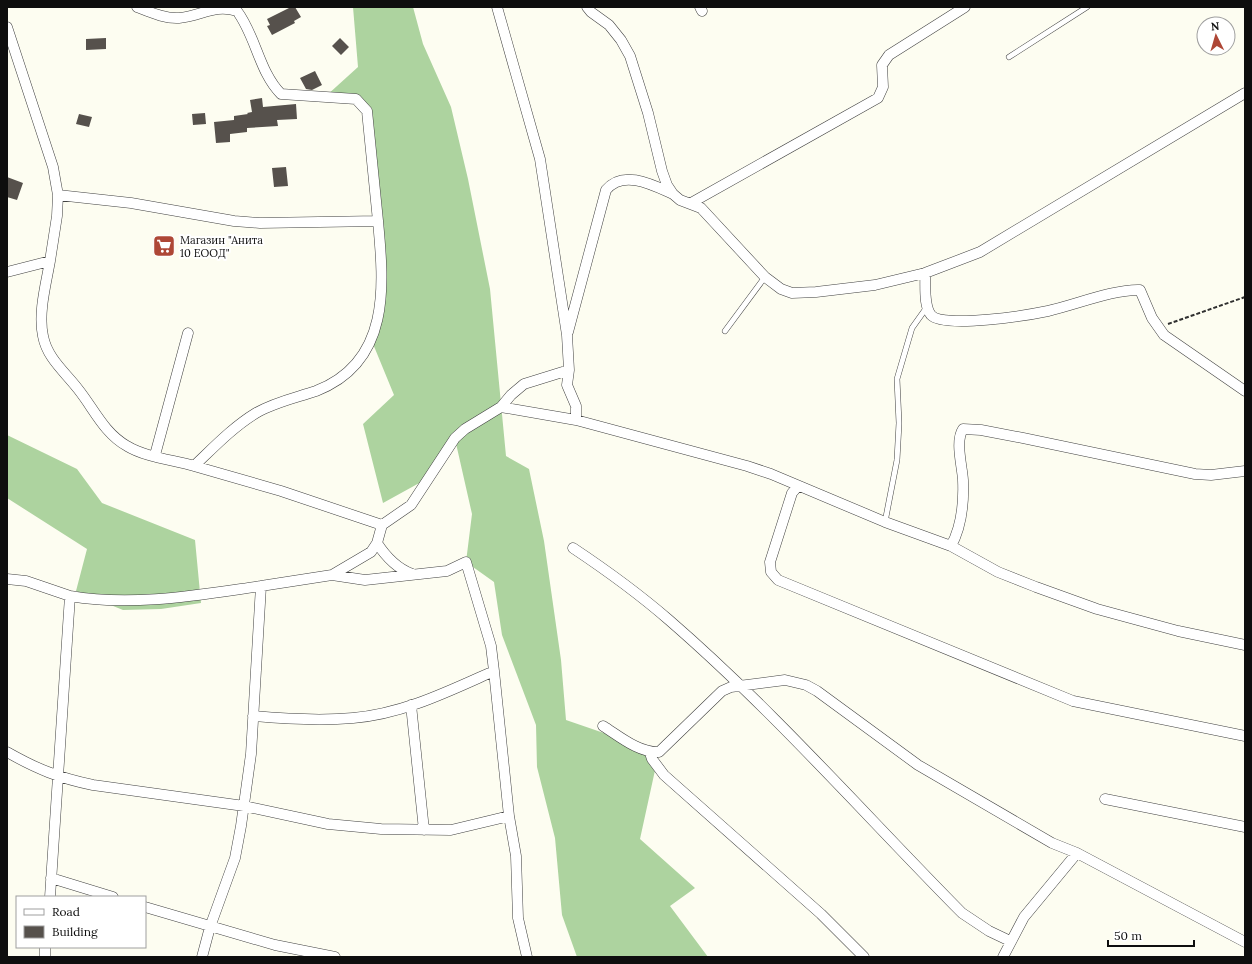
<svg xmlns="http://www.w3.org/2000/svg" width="1252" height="964" viewBox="0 0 1252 964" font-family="Lora,serif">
<rect width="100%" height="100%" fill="#fdfdf1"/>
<path fill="#add39f" d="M353 7H413L423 44 451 107 468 179 490 289 506 456 529 469 544 541 561 660 566 720 659 752 640 839 695 888 670 906 708 957H577L562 915 555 838 537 767 536 725 502 635 494 582 466 562 472 514 455 439 432 476 383 503 363 424 394 395 371 339 382 299 363 104 326 96 358 67Z
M7 435 77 469 102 503 195 540 201 603 161 609 123 610 76 591 87 549 7 498Z"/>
<path fill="#56514c" d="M291 7H295L301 17 294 21 295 23 272 35 267 26 270 25 267 19Z
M106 38V49L86 50V39Z
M340 38 349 47 341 55 332 46Z
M315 71 322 85 312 90 306 89 300 78Z
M262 98 263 107 296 104 297 119 277 120 278 126 247 128V132L230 134V142L216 143 214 122 234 120V116L248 114 247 113 252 112 250 100Z
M205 113 206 124 193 125 192 114Z
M79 114 92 117 89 127 76 124Z
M286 167 288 186 274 187 272 168Z
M7 177 23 183 17 200 7 197Z"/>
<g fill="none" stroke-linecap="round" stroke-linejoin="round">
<g stroke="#414141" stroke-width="6">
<path id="lane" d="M1009 57 1087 7
M725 331 765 277
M885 522 897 460 899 423 897 379 912 328 927 307"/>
</g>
<g stroke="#414141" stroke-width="11">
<path id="street" d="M137 7C150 12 165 19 179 18 202 16 214 4 237 11 256 36 259 72 281 94L356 99 367 111 378 221
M497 7 540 159 567 335 569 370 567 385 576 406V420
M587 7 591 12 609 25 621 40 630 56 648 113 662 171 667 185 673 194 680 200 701 208 765 277 781 289 792 293 816 292 875 285 925 273 980 252 1245 93
M700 7 702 11
M7 27 53 167 56 184 58 195 57 216 50 261 7 272
M691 203 878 98 883 87 882 65 889 55 965 7
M50 261C46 284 38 313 43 336 47 358 65 372 78 389 94 409 104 433 127 446 145 457 173 460 194 466 214 447 233 427 256 413 275 402 295 398 316 391 391 362 384 286 378 221L260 223 234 221 131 203 58 195
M925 273C926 284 923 305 931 315 943 329 1029 315 1048 311 1075 305 1114 289 1140 290L1152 318 1164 335 1245 391
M568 332 606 190C623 169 653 185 673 194
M501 407 576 420 747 466 771 474 885 522 951 546C962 526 964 503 963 480 962 465 955 441 963 429L981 430 1023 438 1195 474 1211 475 1245 471
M155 455 188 333
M194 466 281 491 382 525
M798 486 792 493 770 562 771 572 778 580 1073 701 1245 736
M377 543C386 557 396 568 412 574
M951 546 998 572 1036 587 1097 609 1178 631 1245 645
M573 548C606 570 639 594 669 620 774 711 865 815 962 913L989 931 1010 941
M332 575 371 552 377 543 382 525 411 505 455 438 465 429 501 407 511 395 524 384 569 370
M7 579 26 581 70 596 50 897
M70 596C133 607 198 595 261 586L251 754 241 826 235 858 210 927 202 957
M411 705 424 830
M253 716C286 719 320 721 353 718 403 714 449 691 494 671L491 646 466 562 447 571 365 580 332 575 261 586
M603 726C619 736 639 753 659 752L722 691 731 687 785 680 806 685 817 691 918 765 1052 843 1077 853 1245 942
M7 752C37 769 59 778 93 785L244 806 328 824 381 829 451 830 509 816 494 671
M650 753 652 759 664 775 821 914 864 957
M1105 799 1245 827
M509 816 516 856 518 918 527 957
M51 878 113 897
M145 907 275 945 335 957
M45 957V947
M1003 957 1024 917 1077 853"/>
</g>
<path stroke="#303030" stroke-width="2" stroke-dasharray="4 2" stroke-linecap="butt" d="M1168 324 1245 297"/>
<use href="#lane" stroke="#fff" stroke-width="5"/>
<use href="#street" stroke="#fff" stroke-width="10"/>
</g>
<defs>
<g id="supermarket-square" transform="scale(1.15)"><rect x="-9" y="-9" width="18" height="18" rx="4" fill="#ae4736" stroke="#fff"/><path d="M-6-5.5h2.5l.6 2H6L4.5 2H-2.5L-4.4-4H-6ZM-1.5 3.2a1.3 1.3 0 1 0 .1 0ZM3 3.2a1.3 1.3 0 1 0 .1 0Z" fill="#fff"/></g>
</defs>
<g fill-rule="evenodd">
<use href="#supermarket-square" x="164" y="246"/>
</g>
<g text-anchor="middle" stroke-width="4" stroke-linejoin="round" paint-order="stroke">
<g font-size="11" fill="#0e0e0e" stroke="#fff" text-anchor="start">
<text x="180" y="244">Магазин "Анита<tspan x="180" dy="13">10 ЕООД"</tspan></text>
</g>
</g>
<rect width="1252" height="964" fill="none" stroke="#0e0e0e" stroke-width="16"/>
<rect x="16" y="896" width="130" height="52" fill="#ffffff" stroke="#9f9f9f"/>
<rect x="24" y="909" width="20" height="6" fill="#ffffff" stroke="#9f9f9f"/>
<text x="52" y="916" font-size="12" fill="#0e0e0e">Road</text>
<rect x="24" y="926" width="20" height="12" fill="#56514c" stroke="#9f9f9f"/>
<text x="52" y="936" font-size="12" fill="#0e0e0e">Building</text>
<g transform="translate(1216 36) rotate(355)"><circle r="19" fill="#ffffff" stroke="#9f9f9f"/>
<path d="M0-3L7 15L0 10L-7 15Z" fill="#ae4736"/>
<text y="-6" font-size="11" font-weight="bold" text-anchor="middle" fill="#0e0e0e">N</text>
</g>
<path d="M1108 940v6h86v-6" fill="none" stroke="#0e0e0e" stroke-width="2"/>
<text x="1114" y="940" font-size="12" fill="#0e0e0e" stroke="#ffffff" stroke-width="3" paint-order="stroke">50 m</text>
</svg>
